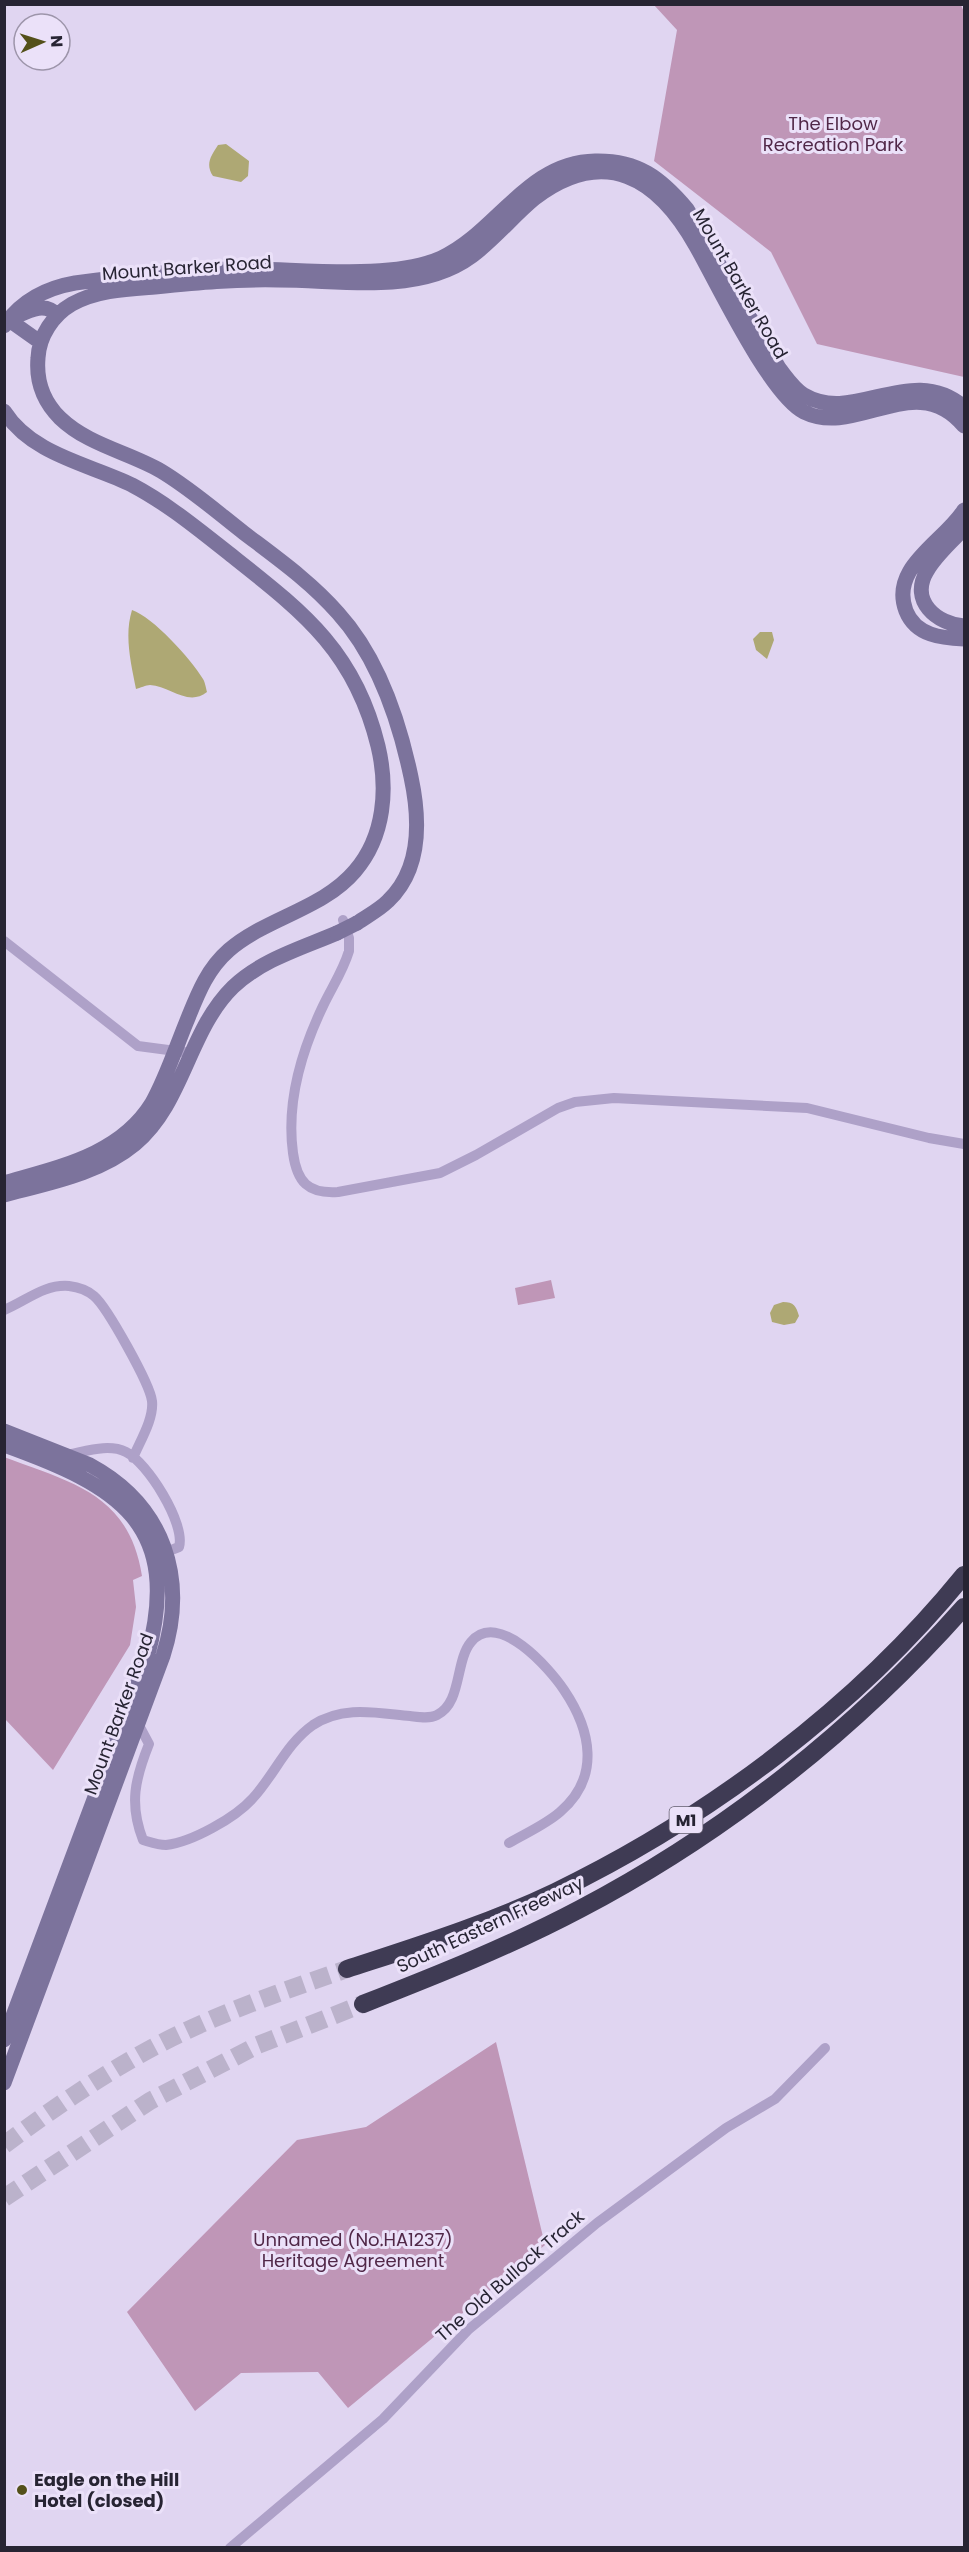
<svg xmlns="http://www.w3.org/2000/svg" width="969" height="2552" viewBox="0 0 969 2552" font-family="Poppins,sans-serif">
<rect width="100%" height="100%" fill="#e0d5f1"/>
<path fill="#bf96b7" d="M654 5H961L964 12V377L817 344 771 252 654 161 677 30Z
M551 1280 555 1298 518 1305 515 1288Z
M4 1457C73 1483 129 1494 142 1576L133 1580 136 1607 130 1645 53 1770 5 1719Z
M496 2042 545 2245 348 2408 318 2372 241 2373 195 2411 127 2312 297 2140 366 2127Z"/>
<path fill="#aea874" d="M226 144 249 161 248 176 241 182 213 176C205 164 211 156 218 145Z
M132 610C153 617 191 659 203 679 205 682 206 688 207 692 188 707 170 686 150 685 146 685 140 688 136 689 131 663 124 636 132 610Z
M760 632H772L774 640 767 659 756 650 753 639Z
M783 1302C794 1302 796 1306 799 1316L795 1323 784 1325 772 1322 770 1313 774 1305Z"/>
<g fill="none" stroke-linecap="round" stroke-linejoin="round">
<path stroke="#bbb2cb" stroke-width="18" stroke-dasharray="18 9" stroke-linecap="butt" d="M4 2145C48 2112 93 2081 141 2054 205 2018 277 1993 347 1969
M4 2198 150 2101 258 2045 363 2004"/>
<path stroke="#aea1c8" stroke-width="10" d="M343 920 349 938V951C343 971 332 987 323 1006 301 1052 286 1102 293 1153 297 1182 308 1194 338 1192L440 1173 476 1155 558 1108 575 1102 614 1098 807 1108 929 1138 964 1144
M4 941 138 1046 191 1053
M4 1310C26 1301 44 1284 69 1286 77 1287 87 1290 94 1296 107 1307 150 1384 152 1401 154 1419 140 1441 133 1458
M65 1455C84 1452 108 1443 126 1452 147 1462 186 1524 179 1547L161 1554
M133 1723 141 1729 149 1744C135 1779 129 1804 143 1840 150 1842 158 1845 166 1845 192 1842 235 1818 253 1798 275 1774 286 1744 313 1725 343 1705 377 1713 410 1716 419 1717 429 1719 437 1715 462 1703 455 1661 471 1642 498 1609 550 1669 564 1690 591 1730 601 1777 560 1812 545 1825 526 1833 509 1843
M230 2548 383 2419 468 2330 597 2223 726 2128 775 2099 825 2048"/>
<path stroke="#7c739c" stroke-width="15" d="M17 316C30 310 46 302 57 315
M9 320 40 342
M4 326C21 301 46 288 75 283 126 276 178 270 229 269 289 267 387 282 441 258 496 233 527 162 595 161 638 160 661 178 687 209L779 368C787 378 793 388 804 395 854 425 911 362 964 407
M4 411C32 455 89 464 132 485 168 504 199 530 231 555 303 612 355 651 378 746 388 788 385 836 355 871 323 909 266 918 229 950 206 970 197 996 186 1023 175 1050 166 1078 152 1103 120 1155 59 1167 4 1183
M964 510C944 542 889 567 906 611 916 636 942 638 964 639
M964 528C952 542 936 555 927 571 909 601 937 624 964 626
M357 923C367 916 379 910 388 901 422 869 420 819 411 777 399 720 378 657 338 613 311 582 277 558 244 533 217 512 191 489 161 471 128 452 88 445 60 418 44 402 36 381 38 358 39 336 53 315 72 304 97 290 127 289 155 287 196 283 237 279 278 280 316 280 355 285 392 282 420 280 449 273 472 256 495 239 513 216 535 198 605 145 658 178 696 246 717 283 770 395 804 412 857 438 916 368 964 426
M4 1195C49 1183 99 1174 135 1144 184 1103 188 1031 233 987 261 960 302 948 337 933
M4 1431 90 1465C164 1505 188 1578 163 1656L4 2083
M4 1445C118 1486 184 1523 147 1658L4 2040"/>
<path stroke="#3f3b54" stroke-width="18" d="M347 1969C417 1946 488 1924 555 1892 708 1818 857 1707 964 1575
M363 2004C437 1975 510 1946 580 1909 725 1833 856 1729 964 1607"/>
<path stroke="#7c739c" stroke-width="15" d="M337 933 357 923"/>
</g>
<circle fill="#54501a" stroke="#ebe1f9" stroke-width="2" cx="22" cy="2490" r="6"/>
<g text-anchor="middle" stroke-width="6" stroke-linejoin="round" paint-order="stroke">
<rect fill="#ebe1f9" stroke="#625d6e" stroke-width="1.5" x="669.5" y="1807" width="33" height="26" rx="4.5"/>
<g font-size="16" font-weight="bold" fill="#272433">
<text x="686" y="1826">M1</text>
</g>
<g font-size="18" fill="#512848" stroke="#ebe1f9">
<text x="833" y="130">The Elbow<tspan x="833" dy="21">Recreation Park</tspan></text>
<text x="353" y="2246">Unnamed (No.HA1237)<tspan x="353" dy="21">Heritage Agreement</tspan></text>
</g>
<g font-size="18" fill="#272433" stroke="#ebe1f9">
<text transform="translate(187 268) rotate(-4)" y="6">Mount Barker Road</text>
<text transform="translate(740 284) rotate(60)" y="6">Mount Barker Road</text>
<text transform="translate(119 1714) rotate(-70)" y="6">Mount Barker Road</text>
<text transform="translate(490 1925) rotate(-25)" y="6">South Eastern Freeway</text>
<text transform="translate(510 2276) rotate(-41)" y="6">The Old Bullock Track</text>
</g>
<g font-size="18" font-weight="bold" fill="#272433" stroke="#ebe1f9" text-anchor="start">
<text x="34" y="2486">Eagle on the Hill<tspan x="34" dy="21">Hotel (closed)</tspan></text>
</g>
</g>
<rect width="969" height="2552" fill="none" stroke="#272433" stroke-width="12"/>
<g transform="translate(42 42) rotate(87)"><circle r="28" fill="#ebe1f9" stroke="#9d95aa" stroke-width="1.5"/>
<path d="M0-4.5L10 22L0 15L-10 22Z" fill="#54501a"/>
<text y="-9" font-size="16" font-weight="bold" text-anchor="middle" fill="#272433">N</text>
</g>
</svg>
